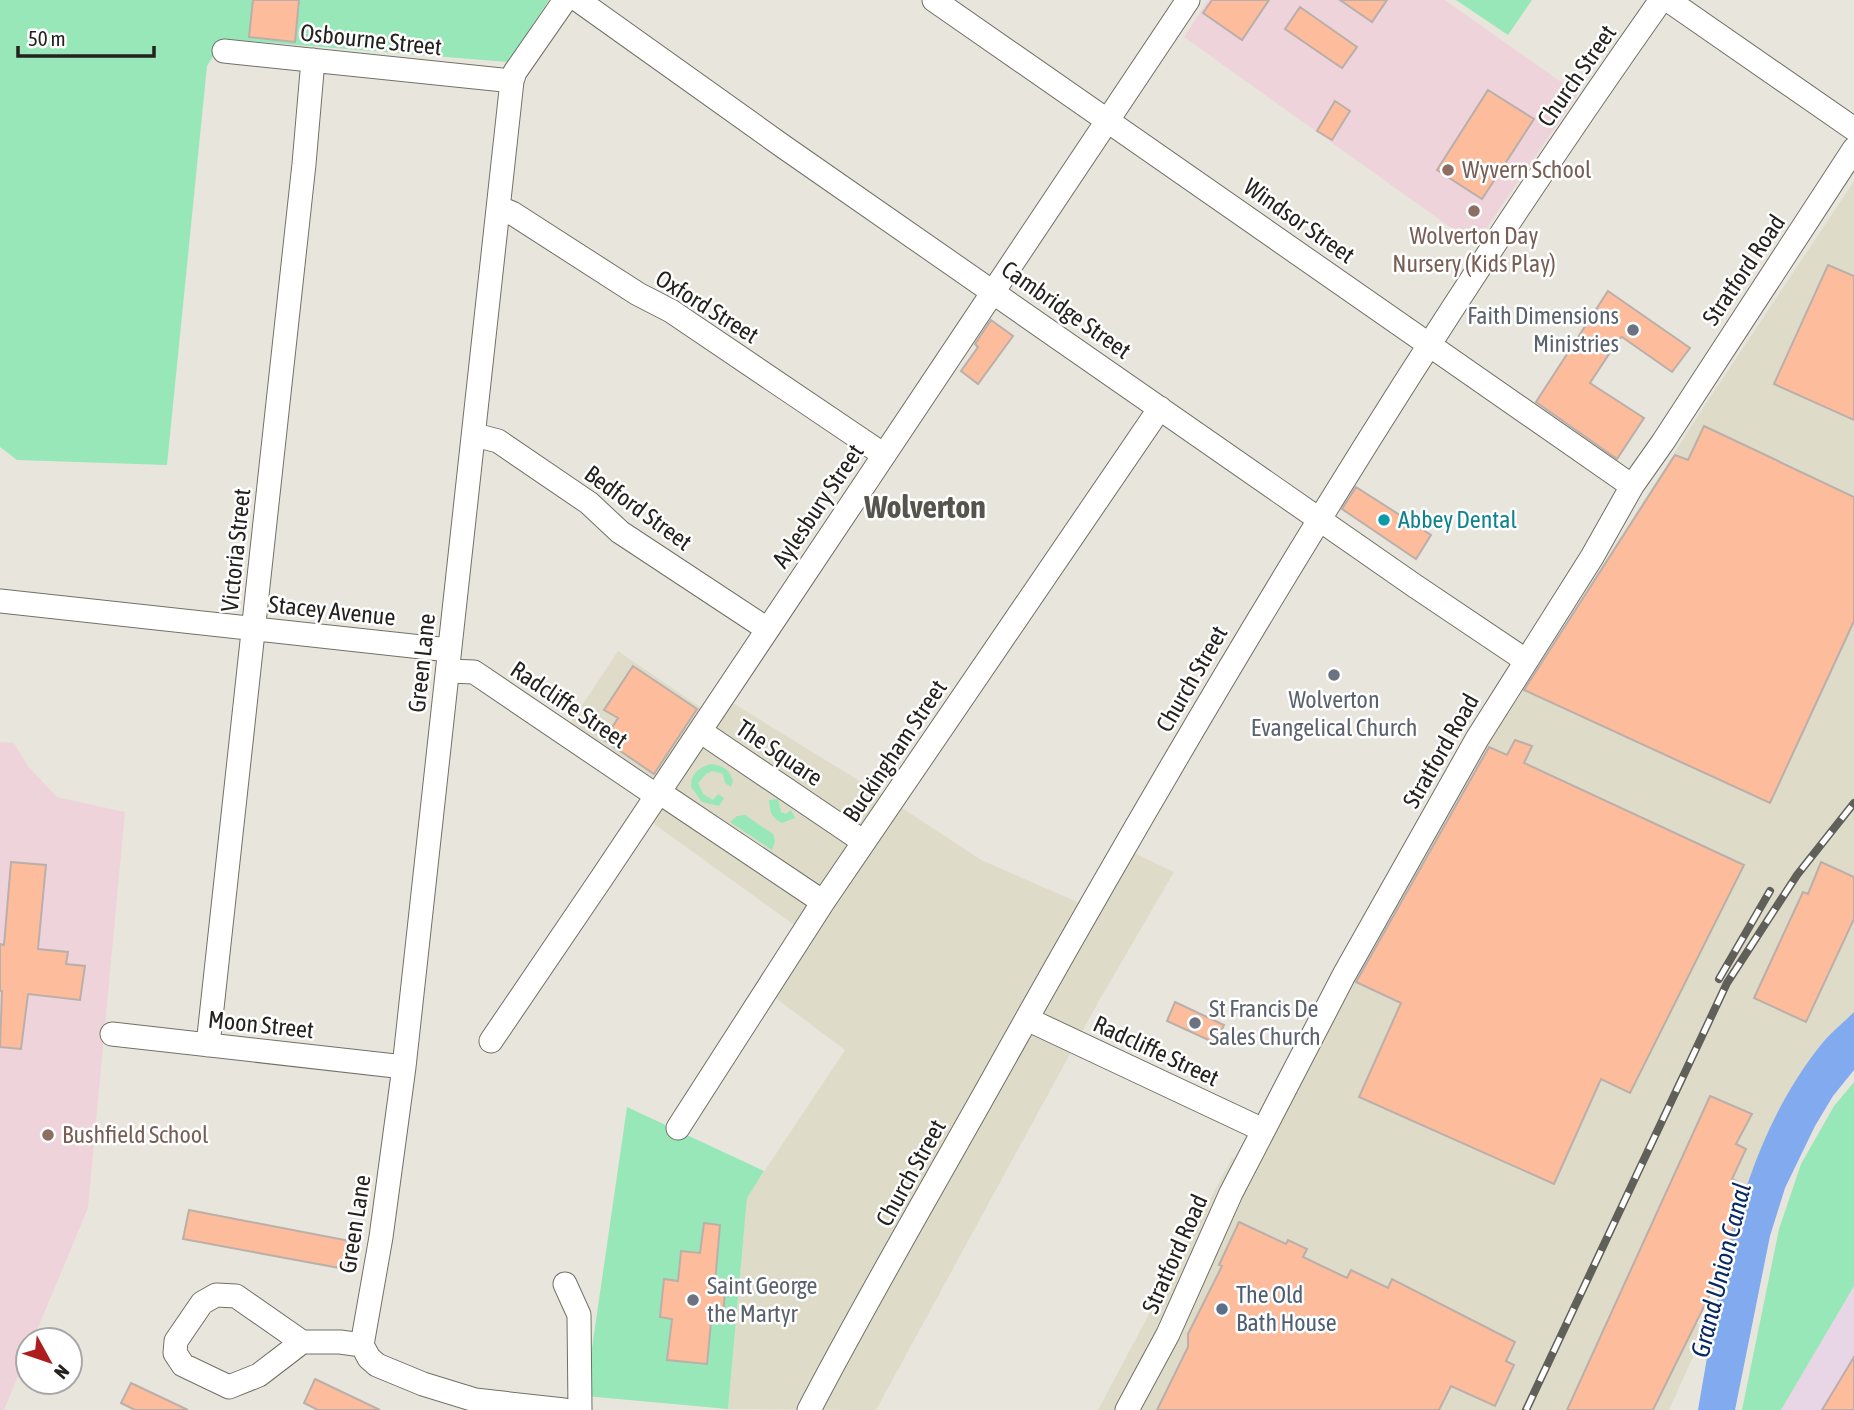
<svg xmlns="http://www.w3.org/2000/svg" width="1854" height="1410" viewBox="0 0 1854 1410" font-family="'Asap Condensed',sans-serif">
<rect width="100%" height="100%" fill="#e8e6dc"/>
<path fill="#dedbc9" d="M1854 181V1012L1821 1044 1776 1117 1696 1322 1705 1330 1669 1410H1098L1232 1158 1257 1169 1358 968 1487 746 1703 408Z
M618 651 719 720 731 702 884 796 981 860 1096 910 1130 851 1174 872 1100 999 876 1410 728 1409 747 1197 845 1050 761 987 797 927 650 821 661 806 561 737Z"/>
<path fill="#e8d5e5" d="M1854 1286V1410H1781L1839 1311Z"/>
<path fill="#eed4da" d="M1208 0H1445L1578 94 1475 245 1184 37Z
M0 742 14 743 28 766 57 797 125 812 88 1208 33 1340H28V1352L4 1410H0Z"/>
<path fill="#98e7b8" d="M0 0H549L508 62 224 39 207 66 167 465 17 460 0 447Z
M1456 0H1532L1508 35Z
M710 764C723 765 729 769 733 781L731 787 725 783 723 774 713 771 706 774 698 783 703 794 713 800 718 794 724 798 719 806 702 802 691 787C691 773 698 769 710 764Z
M778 799 781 812 786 814 791 810 795 818 782 823C771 817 770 812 769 800Z
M745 815 773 834 775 841 772 850 730 822 737 816Z
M1854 1082V1286L1781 1410H1742L1779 1229 1801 1164 1834 1106Z
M627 1107 764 1171 747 1198 728 1409 585 1396Z"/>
<path fill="#81aaef" d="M1854 1012V1070L1833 1096 1815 1126 1785 1188 1770 1236 1735 1410H1698C1720 1284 1738 1150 1820 1046 1829 1034 1843 1023 1854 1012Z"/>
<path fill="#fdbc9b" stroke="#baafaa" stroke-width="2" d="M253 0H299L295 42 249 37Z
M1212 0H1269L1242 40 1203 13Z
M1340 0H1387L1372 22Z
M1300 7 1357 47 1342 68 1285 29Z
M1488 90 1534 119 1482 199 1437 170Z
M1335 101 1350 111 1332 140 1317 131Z
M1828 265 1854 276V420L1774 384Z
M1608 291 1690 348 1672 372 1622 337 1619 339 1590 383 1644 418 1617 459 1536 402Z
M991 320 1013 336 978 384 961 371 978 347 975 344Z
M1704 426 1854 497V621L1770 803 1524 690 1675 455 1688 460Z
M1356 487 1431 535 1416 559 1342 509Z
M633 666 697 709 654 774 604 740 618 718 604 710Z
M1515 740 1532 746 1524 763 1744 865 1630 1093 1601 1079 1554 1184 1359 1097 1401 1003 1356 982 1489 747 1507 755Z
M11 862 46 865 38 949 68 952 66 964 85 966 80 1000 28 994 21 1049 0 1047 2 991H0V944L4 945Z
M1821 862 1854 877V919L1806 1022 1754 998 1803 892 1808 894Z
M1175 1002 1224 1025 1215 1043 1167 1021Z
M1710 1096 1752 1114 1736 1144 1746 1149 1732 1179 1743 1185 1724 1266 1653 1410H1567Z
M189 1210 350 1241 345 1269 183 1239Z
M1239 1222 1286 1244 1288 1240 1307 1249 1303 1257 1347 1278 1351 1270 1388 1288 1392 1279 1515 1342 1506 1361 1514 1365 1495 1406 1451 1386 1439 1410H1157L1188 1347V1334L1222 1266 1219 1265Z
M704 1223 720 1225 715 1282 726 1283 722 1323 711 1322 707 1364 667 1360 672 1319 660 1317 664 1279 678 1281 681 1251 700 1253Z
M1854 1357V1410H1822Z
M315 1379 380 1410H318L304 1403Z
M131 1383 188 1410H135L121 1403Z"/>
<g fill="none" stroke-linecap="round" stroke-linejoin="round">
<g stroke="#717067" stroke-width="25">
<path id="minor" d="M578 0 784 147 1415 586 1525 660
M934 0 1632 486
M1668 0 1854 129
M224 51 512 81
M500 208 512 213 638 294 671 311 884 455
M475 435 498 441 589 503 620 532 767 629
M0 601 449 650
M448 671 474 672 657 796
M700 731 864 842
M659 792 823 902
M1027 1019 1263 1130
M112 1034 404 1067
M491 1041 601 879 1188 0
M208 1045 304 164 313 60
M678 1128 823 902 1160 408
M565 1284 579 1315 580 1410
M302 1342 259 1375 229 1387 183 1365 175 1353 176 1341 202 1303 216 1295 236 1296 302 1342H340L362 1345
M362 1345 381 1237 404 1067 512 81 515 72 565 0
M362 1345 369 1358 377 1365 423 1384 475 1400 564 1410
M809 1410C869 1295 935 1183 998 1070 1203 703 1418 344 1661 0
M1127 1410 1168 1334 1231 1193 1344 975 1477 739 1592 557 1632 486 1663 442 1854 149"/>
</g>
<use href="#minor" stroke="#fff" stroke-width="23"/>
<g stroke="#615f59" stroke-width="8">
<path id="rail" d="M1719 979 1770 891
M1526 1410 1727 983 1797 875 1854 803"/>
</g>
<use href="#rail" stroke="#fff" stroke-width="5" stroke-dasharray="16" stroke-linecap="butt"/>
</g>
<g fill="#8d6e63" stroke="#fff" stroke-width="2.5">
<circle cx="1448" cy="170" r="7"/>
<circle cx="1474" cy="211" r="7"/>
<circle cx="48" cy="1135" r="7"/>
</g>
<g fill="#6b7280" stroke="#fff" stroke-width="2.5">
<circle cx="1633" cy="330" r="7"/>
<circle cx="1334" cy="675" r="7"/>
<circle cx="1195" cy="1023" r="7"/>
<circle cx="693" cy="1300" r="7"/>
</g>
<circle fill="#0f9aa8" stroke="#fff" stroke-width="2.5" cx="1384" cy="520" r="7"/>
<circle fill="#5c6f8a" stroke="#fff" stroke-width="2.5" cx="1222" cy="1309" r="7"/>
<g text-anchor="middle" stroke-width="5" stroke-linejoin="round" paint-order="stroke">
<g font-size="24" fill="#23221e" stroke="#fff">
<text transform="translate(371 40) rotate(6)" y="8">Osbourne Street</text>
<text transform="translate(1577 76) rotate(-55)" y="8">Church Street</text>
<text transform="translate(1299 221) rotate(35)" y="8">Windsor Street</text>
<text transform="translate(1744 270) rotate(-56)" y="8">Stratford Road</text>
<text transform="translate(707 307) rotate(32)" y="8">Oxford Street</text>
<text transform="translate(1066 310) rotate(35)" y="8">Cambridge Street</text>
<text transform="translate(818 506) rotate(-56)" y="8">Aylesbury Street</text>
<text transform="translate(638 508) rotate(36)" y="8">Bedford Street</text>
<text transform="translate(236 550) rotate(-84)" y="8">Victoria Street</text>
<text transform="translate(332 611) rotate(6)" y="8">Stacey Avenue</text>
<text transform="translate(422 663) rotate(-84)" y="8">Green Lane</text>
<text transform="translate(1192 679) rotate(-60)" y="8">Church Street</text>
<text transform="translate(569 705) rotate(34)" y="8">Radcliffe Street</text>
<text transform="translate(895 751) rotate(-56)" y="8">Buckingham Street</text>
<text transform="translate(1441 751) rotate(-60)" y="8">Stratford Road</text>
<text transform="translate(779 753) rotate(34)" y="8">The Square</text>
<text transform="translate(261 1025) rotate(6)" y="8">Moon Street</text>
<text transform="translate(1156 1051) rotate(25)" y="8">Radcliffe Street</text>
<text transform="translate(911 1173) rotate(-61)" y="8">Church Street</text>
<text transform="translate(355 1224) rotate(-81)" y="8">Green Lane</text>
<text transform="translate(1175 1254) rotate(-66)" y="8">Stratford Road</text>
</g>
<g font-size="24" fill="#785e54" stroke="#fff" text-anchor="start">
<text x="1462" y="178">Wyvern School</text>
<text x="1474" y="244" text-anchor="middle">Wolverton Day<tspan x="1474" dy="28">Nursery (Kids Play)</tspan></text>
<text x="62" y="1143">Bushfield School</text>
</g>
<g font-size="24" fill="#5b616d" stroke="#fff" text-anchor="start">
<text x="1619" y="324" text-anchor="end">Faith Dimensions<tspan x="1619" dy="28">Ministries</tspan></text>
<text x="1334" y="708" text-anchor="middle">Wolverton<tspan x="1334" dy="28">Evangelical Church</tspan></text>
<text x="1209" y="1017">St Francis De<tspan x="1209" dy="28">Sales Church</tspan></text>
<text x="707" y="1294">Saint George<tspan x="707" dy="28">the Martyr</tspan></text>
</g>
<g font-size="24" fill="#0d838f" stroke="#fff" text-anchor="start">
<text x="1398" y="528">Abbey Dental</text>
</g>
<g font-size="24" fill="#4e5e75" stroke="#fff" text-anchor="start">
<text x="1236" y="1303">The Old<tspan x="1236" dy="28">Bath House</tspan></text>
</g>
<g font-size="26" font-style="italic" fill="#062964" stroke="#fff">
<text transform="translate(1721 1270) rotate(-76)" y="9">Grand Union Canal</text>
</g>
<g font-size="32" font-weight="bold" fill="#56544c" stroke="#fff">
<text x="925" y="518">Wolverton</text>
</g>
</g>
<g transform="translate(49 1361) rotate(130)"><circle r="33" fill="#ffffff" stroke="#a7a7a5" stroke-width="2"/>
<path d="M0-5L12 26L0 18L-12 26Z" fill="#ae1c1d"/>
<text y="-10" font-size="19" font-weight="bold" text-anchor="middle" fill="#23221e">N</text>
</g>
<path d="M18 46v10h136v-10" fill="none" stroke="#23221e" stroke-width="3.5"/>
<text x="28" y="46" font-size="21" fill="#23221e" stroke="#ffffff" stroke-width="5" paint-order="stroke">50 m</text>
</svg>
